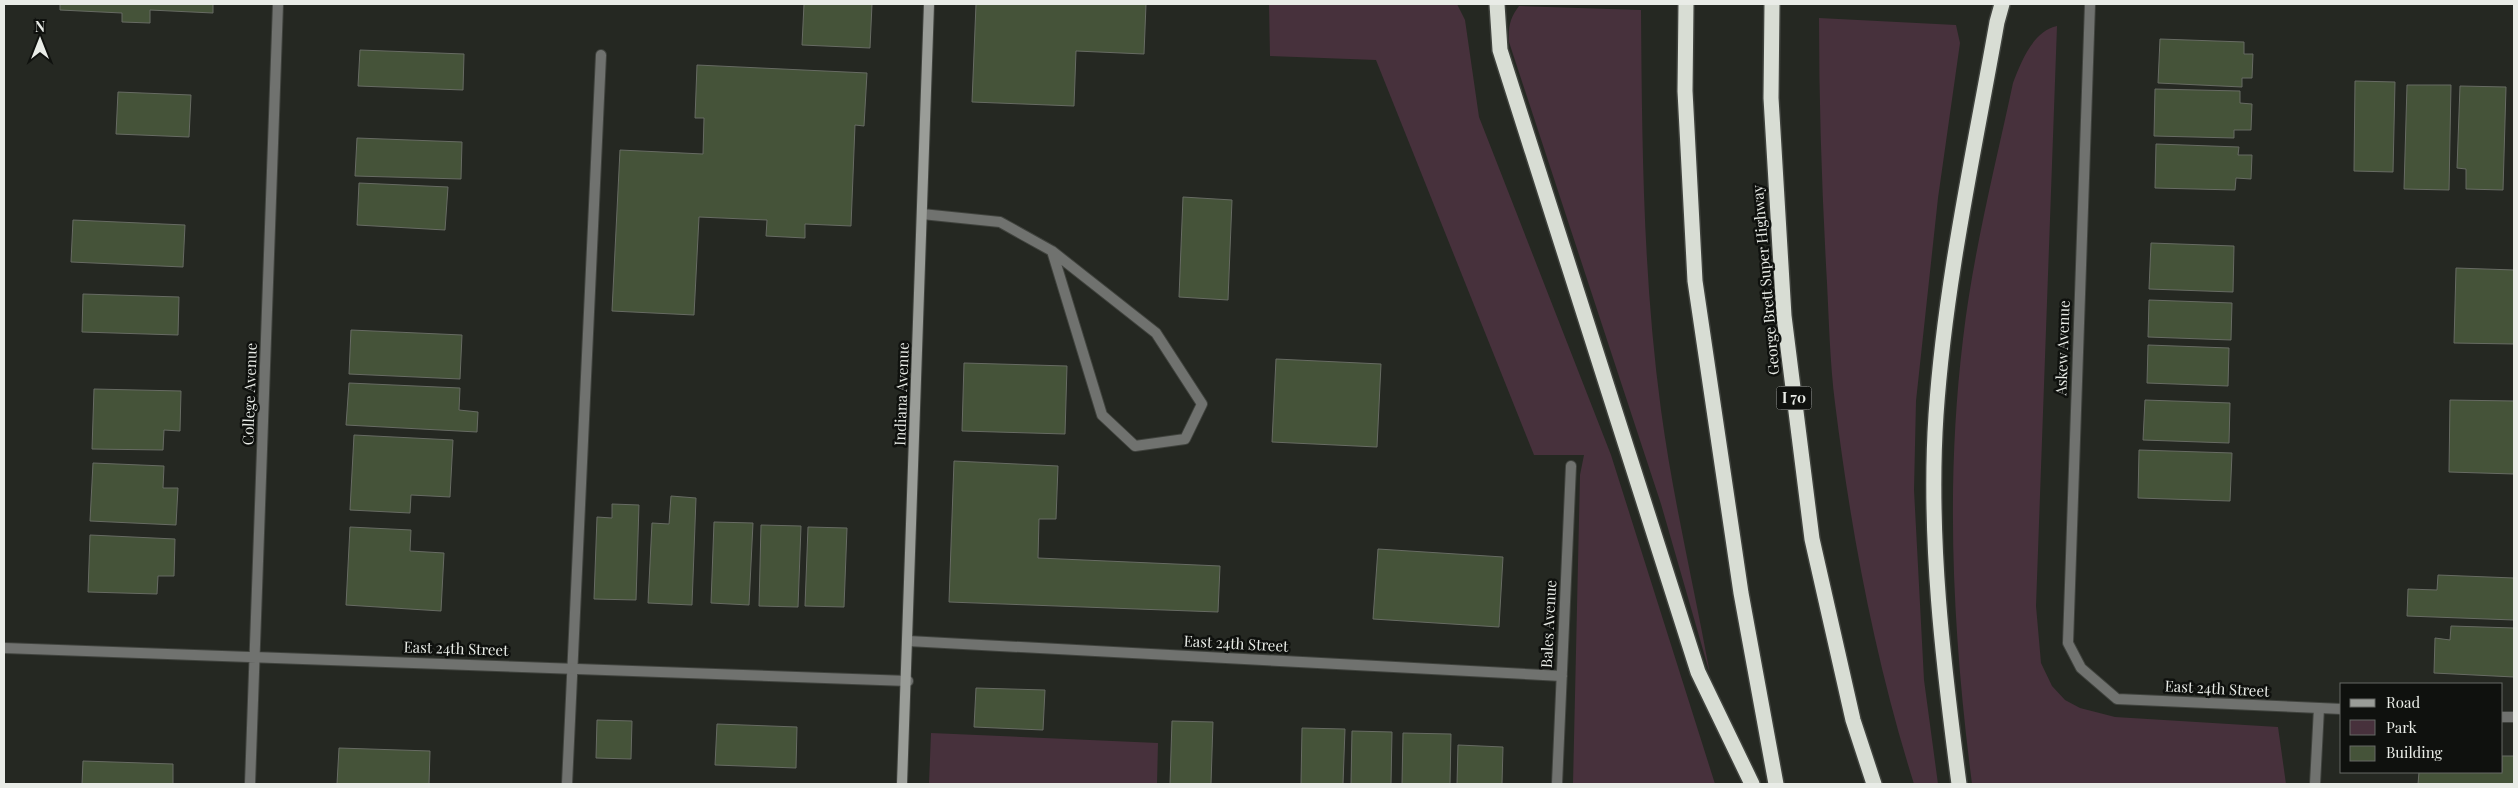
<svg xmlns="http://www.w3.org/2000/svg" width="2518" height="788" viewBox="0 0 2518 788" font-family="'Playfair Display',serif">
<rect width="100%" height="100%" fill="#252822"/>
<path fill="#47313c" d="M1269 4H1457L1465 20 1479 117 1611 455 1715 784H1573L1580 475 1584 455H1534L1376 60 1270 56Z
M1519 6 1641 10C1642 143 1643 277 1661 410 1673 499 1694 586 1710 674L1661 504 1509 42C1508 27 1510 18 1519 6Z
M1819 18 1956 25 1960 43 1938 198 1916 401 1914 490 1924 680 1938 784H1914C1875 660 1851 532 1835 403 1830 363 1829 322 1827 283 1822 194 1819 106 1819 18Z
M2057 26 2036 606 2041 663 2052 686 2065 700 2080 708 2115 717 2278 727 2286 784H1972C1953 636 1945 488 1963 339 1973 253 1995 167 2013 83 2021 62 2033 31 2057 26Z
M931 733 1158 743 1157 784H929Z"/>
<path fill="#455339" stroke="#676b63" d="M60 4H213V13L150 10V23L122 22V13L60 10Z
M804 4H872L870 48 802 45Z
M976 4H1146L1144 54 1076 51 1074 106 972 102Z
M2160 39 2244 42V54H2253L2252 78H2242V87L2158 83Z
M360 50 464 54 463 90 358 86Z
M697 65 867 73 864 126 855 125 851 226 805 224V238L766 236 767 220 699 217 694 315 612 311 620 150 703 154 704 118H695Z
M2355 81 2395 82 2393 172 2354 171Z
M2407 85H2451L2449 190 2404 189Z
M2460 86 2506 87 2503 190 2466 189V169L2457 168Z
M2155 89 2240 91V103L2252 104 2251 130H2234V138L2154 136Z
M118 92 191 95 189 137 116 134Z
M357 138 462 142 461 179 355 176Z
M2156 144 2239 147 2238 155H2252L2251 179 2236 178 2235 190 2155 188Z
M359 183 448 187 445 230 357 225Z
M1183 197 1232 200 1228 300 1179 297Z
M73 220 185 225 183 267 71 262Z
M2151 243 2234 246 2233 292 2149 289Z
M2456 268 2514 270V344L2454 343Z
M83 294 179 297 178 335 82 332Z
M2149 300 2232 303 2231 340 2148 337Z
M351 330 462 335 460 379 349 374Z
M2148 345 2229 348 2228 386 2147 383Z
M1276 359 1381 364 1377 447 1272 442Z
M964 363 1067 366 1065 434 962 431Z
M349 383 460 388 459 410 478 412 477 432 346 425Z
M94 389 181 391 180 431 164 430 163 450 92 449Z
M2145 400 2230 403 2229 443 2143 440Z
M2450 400 2514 401V474L2449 472Z
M354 435 453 440 450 497 411 495 410 513 350 510Z
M2139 450 2232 453 2230 501 2138 498Z
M954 461 1058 466 1056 519H1039L1038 558 1220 566 1218 612 949 602Z
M93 463 164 466 163 488H178L176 525 90 521Z
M671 496 696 498 692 605 648 603 652 523 669 524Z
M612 504 639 505 636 600 594 599 597 517 612 518Z
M714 522 753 523 749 605 711 603Z
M761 525 801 526 798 607 759 606Z
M350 527 411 530 410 551 444 553 441 611 346 605Z
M808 527 847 528 844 607 805 606Z
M90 535 175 539 174 576H158L157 594 88 592Z
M1378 549 1503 557 1499 627 1373 619Z
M2438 575 2514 578V620L2407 616 2408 589 2437 590Z
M2451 626 2514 628V677L2434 673 2435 638 2450 640Z
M976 688 1045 690 1043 730 974 727Z
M597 720 632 721 631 759 596 758Z
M1172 721 1213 722 1211 784H1170Z
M717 724 797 727 796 768 715 765Z
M1302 728 1345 729 1343 784H1301Z
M1352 731 1392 732 1391 784H1351Z
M1403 733 1451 734 1450 784H1402Z
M1458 745 1503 747 1502 784H1457Z
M339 748 430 751 429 784H337Z
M2502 756H2514V784H2418L2419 772H2502Z
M83 761 173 764V784H82Z"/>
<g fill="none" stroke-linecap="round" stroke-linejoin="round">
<g stroke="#40433e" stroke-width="12">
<path id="lane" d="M922 214 1000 222 1052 251 1156 333 1202 404 1185 439 1135 446 1102 415 1052 251
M567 784 601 55
M2315 784 2319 708"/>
</g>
<g stroke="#40433e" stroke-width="12">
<path id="street" d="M2090 4 2068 643 2081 668 2117 699 2342 709
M908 641 1562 676
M4 648 908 681
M2502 717H2514
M250 784 278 4
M1557 784 1571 466"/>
</g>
<g stroke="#40433e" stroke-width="12">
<path id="secondary" d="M902 784 929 4"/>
</g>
<g stroke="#40433e" stroke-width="18">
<path id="highway" d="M1497 4 1500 50 1698 672 1752 784
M1686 4 1685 91 1695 281 1741 593 1776 784
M1772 4 1771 98 1784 316 1812 539 1853 720 1874 784
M1959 784C1943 662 1928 538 1936 415 1945 283 1974 152 1997 22L2002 4"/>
</g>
<use href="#lane" stroke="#70726f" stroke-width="10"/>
<use href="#street" stroke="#70726f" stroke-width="10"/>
<use href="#secondary" stroke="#9a9d98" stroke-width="10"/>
<use href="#highway" stroke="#d8ddd4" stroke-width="15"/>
</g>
<g text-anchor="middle" stroke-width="5" stroke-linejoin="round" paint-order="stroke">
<rect fill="#0f110e" stroke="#a8aaa6" stroke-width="1" x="1776.5" y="386.5" width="35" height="23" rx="4"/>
<g font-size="14" font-weight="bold" fill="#e9ece7">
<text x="1794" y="403">I 70</text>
</g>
<g font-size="15" fill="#e9ece7" stroke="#0f110e">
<text transform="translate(1766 280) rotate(-95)" y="5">George Brett Super Highway</text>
<text transform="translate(2063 348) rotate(-88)" y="5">Askew Avenue</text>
<text transform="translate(250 394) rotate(-88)" y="5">College Avenue</text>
<text transform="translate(902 394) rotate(-88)" y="5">Indiana Avenue</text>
<text transform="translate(1549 624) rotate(-87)" y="5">Bales Avenue</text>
<text transform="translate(1236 644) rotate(3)" y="5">East 24th Street</text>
<text transform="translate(456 649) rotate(2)" y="5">East 24th Street</text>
<text transform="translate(2217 689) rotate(3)" y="5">East 24th Street</text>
</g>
</g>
<rect width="2518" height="788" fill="none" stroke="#e9ece7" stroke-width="10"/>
<rect x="2340" y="683" width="162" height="90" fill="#0f110e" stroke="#666965"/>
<rect x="2350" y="699" width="25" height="8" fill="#9a9d98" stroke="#666965"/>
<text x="2386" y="708" font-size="15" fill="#e9ece7">Road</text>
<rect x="2350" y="720" width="25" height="15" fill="#47313c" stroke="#666965"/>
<text x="2386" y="733" font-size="15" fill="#e9ece7">Park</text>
<rect x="2350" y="746" width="25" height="15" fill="#455339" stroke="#666965"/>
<text x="2386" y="758" font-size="15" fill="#e9ece7">Building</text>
<g transform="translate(40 40)" stroke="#0f110e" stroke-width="4" paint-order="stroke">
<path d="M0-4L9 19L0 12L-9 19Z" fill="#e9ece7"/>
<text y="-8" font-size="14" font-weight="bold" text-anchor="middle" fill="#e9ece7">N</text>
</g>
</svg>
